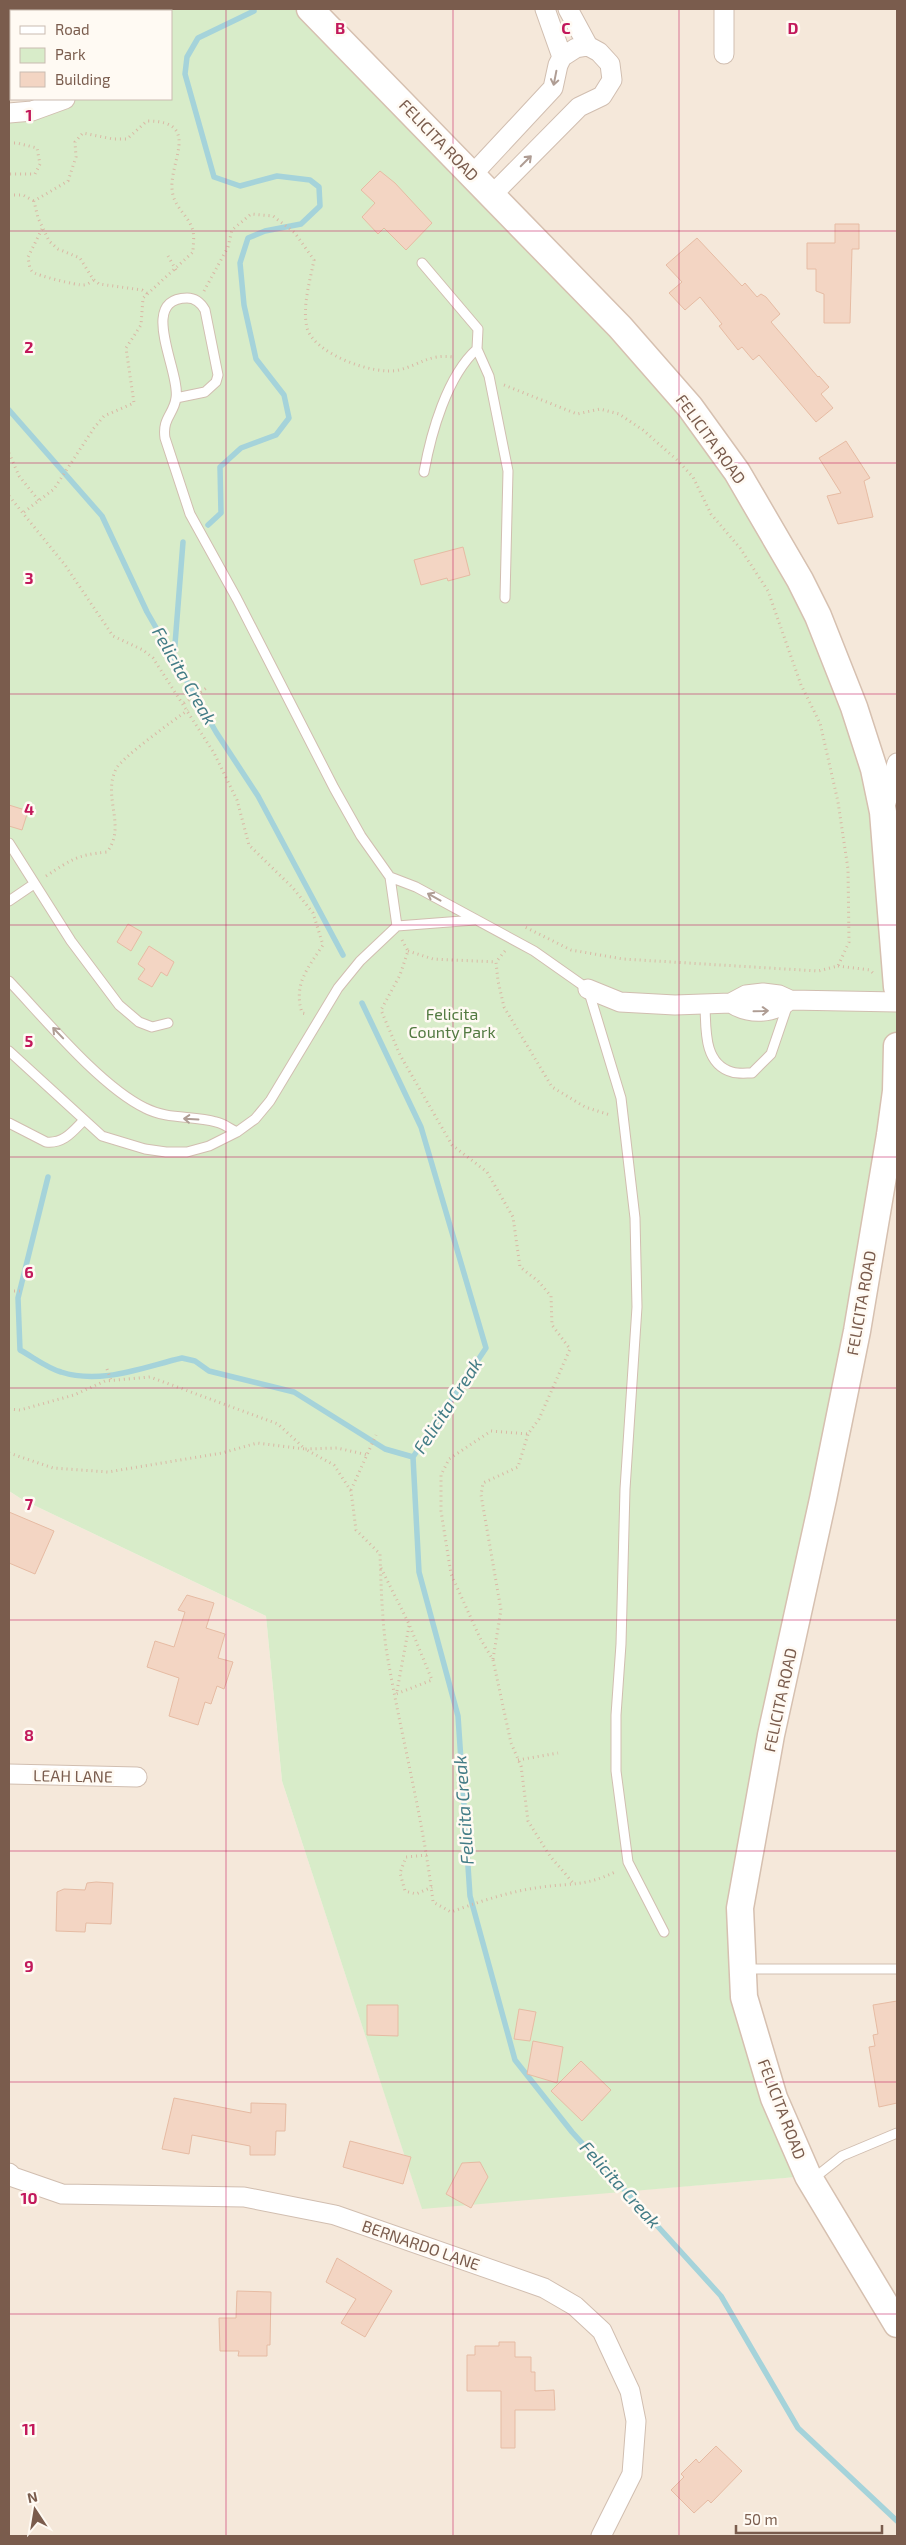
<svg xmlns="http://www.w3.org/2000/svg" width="906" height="2545" viewBox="0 0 906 2545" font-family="'Exo 2',sans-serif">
<rect width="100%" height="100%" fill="#fdf6ec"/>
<path fill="#f5e8da" d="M9 9H150L149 11H11V99H65L9 113Z
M310 9H897V987Z
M897 1046V2536H9V1491L23 1500 266 1616 282 1781 422 2208 808 2176 774 2098 740 1908Z"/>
<path fill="#d8ecc9" d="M150 9H310L723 450 854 707 897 987V1046L771 1735 744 1997 808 2176 422 2209 282 1781 266 1616 23 1500 9 1491V113L65 99H171V11H149Z"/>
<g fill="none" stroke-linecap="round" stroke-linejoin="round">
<path stroke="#a5d3da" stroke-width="5.5" d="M9 410 102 516 147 612 216 732 258 796 343 955
M208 525 221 513 220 467 241 448 276 435 289 418 284 395 256 359 244 305 240 263 248 238 265 231 301 224 320 206 319 187 310 180 277 176 240 186 214 177 185 74 187 57 198 38 254 11
M174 657 183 542
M362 1003 421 1127 486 1348 413 1457 419 1572 458 1716 470 1896 515 2060 572 2132 721 2296 798 2428 897 2521
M48 1177 18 1298 20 1350C33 1357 47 1368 61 1372 101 1385 143 1367 182 1358L195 1361 209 1371 294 1392 385 1449 413 1457"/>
</g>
<path fill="#f3d5c3" stroke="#e6bba3" d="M380 171 395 183 432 223 406 250 384 228 378 234 362 217 375 203 361 190Z
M835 224H859V249H852L850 323H824V294L816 291V269H807V243H835Z
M697 238 742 286 745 283 757 297 761 294 766 297 780 314 771 322 818 377 819 376 829 387 821 394 833 408 816 422 759 355 753 360 742 347 738 350 719 326 722 324 700 297 685 310 669 293 682 282 666 265Z
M846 441 870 478 864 481 873 517 838 524 827 496 841 493 819 458Z
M463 547 470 575 448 581 447 578 421 585 414 560Z
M9 805 28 811 22 830 9 826Z
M128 924 142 932 131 951 117 942Z
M149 946 174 962 167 976 161 972 152 987 138 979 145 969 138 964Z
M9 1512 54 1531 35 1574 9 1563Z
M187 1595 214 1603 206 1628 225 1634 218 1658 233 1662 224 1689 217 1686 211 1704 205 1702 198 1725 169 1716 179 1678 147 1667 155 1641 174 1647 185 1612 178 1610Z
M96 1882 113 1883 111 1924 86 1923 85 1932 56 1931 57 1892 64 1889 85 1890 87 1883Z
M897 2001V2103L879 2107 869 2047 875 2046 873 2035 878 2034 873 2005Z
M367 2005H398V2036L367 2035Z
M519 2009 536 2012 530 2041 514 2039Z
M533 2041 563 2047 557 2083 527 2074Z
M581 2061 611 2090 582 2121 551 2091Z
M174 2098 251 2113V2103L286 2104 285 2131H276L275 2155H250V2146L192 2135 189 2154 162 2149Z
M350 2141 411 2157 403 2184 343 2167Z
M480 2162 488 2177 471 2208 446 2194 462 2163Z
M337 2258 392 2291 365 2337 341 2323 356 2299 326 2282Z
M237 2291 271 2292 270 2345H267V2356H238L239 2351H220L219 2318H236Z
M499 2342H515V2357H531V2372H535V2391L554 2390 555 2410H515V2448H501V2391H467V2355H475V2346H499Z
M716 2446 742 2471 711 2503 708 2500 694 2513 671 2490 684 2477 681 2474 696 2459 699 2463Z"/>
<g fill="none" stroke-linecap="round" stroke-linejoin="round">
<g stroke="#d1beb0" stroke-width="11">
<path id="service" d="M422 263 478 329 477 349C447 376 431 433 424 472
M477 349 489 376 508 471 505 598
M176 398 205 392 216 382 218 375 205 310C201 303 195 298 187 298 137 299 181 372 176 398 174 414 162 418 165 438L190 514 237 599 334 788 361 836 390 877 397 926
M9 843 71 941 119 1005 139 1022 152 1027 168 1023
M390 877 416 887 534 951 588 989 621 1098 635 1218 637 1307 625 1489 621 1644 616 1715V1771L628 1862 664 1932
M9 901 34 884
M9 981C45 1019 100 1086 145 1108 168 1120 193 1115 216 1122 223 1123 230 1129 237 1132
M705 1004C706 1028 703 1064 732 1072 738 1074 746 1073 752 1073L771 1054 788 1004
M9 1051 102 1136 145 1149 166 1152H187L209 1146 237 1132 255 1119 270 1101 338 988 360 961 397 926 475 920
M9 1123 46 1142C64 1144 73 1131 84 1120
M745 1969H897
M813 2179 842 2156 897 2133"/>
</g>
<g stroke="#d1beb0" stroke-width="21">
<path id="minor" d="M545 9 562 57
M568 9 588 46
M149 11 150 9
M724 54V9
M9 113 32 111 65 99
M472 175 553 88 558 65 562 57 576 48 588 46 599 52 610 64 612 80 602 96 579 107 492 195
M884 810 897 763
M588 989 620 1002 675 1005 731 1003 746 995 763 993 779 995 790 1000 897 1002
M731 1003C749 1015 773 1014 790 1000
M9 1774 137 1777
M9 2173 13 2177 62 2194 244 2197 335 2215 544 2288 575 2306 602 2331 630 2391 636 2421 632 2474 601 2536"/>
</g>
<g stroke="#d6c0b0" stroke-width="29">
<path id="secondary" d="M310 9 620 327 690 407 737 472 800 580 818 616 854 707 874 769 883 812 897 987
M897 1046 896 1091 890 1135 857 1331 823 1499 771 1735 740 1908 744 1997 774 2098 808 2176 897 2324"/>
</g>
<path stroke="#d9b8a5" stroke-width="3" stroke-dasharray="1 4" stroke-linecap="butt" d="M9 143H17L37 148 40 164 35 174H9
M9 195H23L34 201
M42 229 28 257C29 262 29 269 33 272 35 275 79 286 83 285 87 285 91 282 94 280
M168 256 176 270
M204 291 228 247 232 230 251 214 273 216 295 233 314 260C310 281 302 307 307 328 314 354 375 376 399 370 422 364 428 354 454 357
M504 385 577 414 600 409 619 414 643 430 677 460 693 477 711 514 740 548 768 591 801 685 820 723 838 802 848 869 849 942 838 966 818 971 623 959 571 950 523 926
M9 453 19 476 40 502
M9 496 65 565 113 636 143 650 153 658 214 753 237 800 249 845 293 888 313 913 323 945C308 968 293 984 302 1013L307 1014
M24 512 54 489 94 428 104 416 134 403 126 348 141 325 143 298 193 252C193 245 195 235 192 228 188 216 176 208 173 195 165 166 205 121 147 121L127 139H113L83 133 75 142 76 157 68 181 34 201 38 218 49 241 58 249 80 258 93 279 99 284 142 290 148 294
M184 703 208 687
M46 876C71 860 76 855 107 852 127 826 102 798 116 769 121 758 174 720 188 710
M402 940 408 951 400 975 381 1010 400 1055 452 1145 487 1172 513 1217 520 1267 538 1281 551 1296 552 1325 570 1349 539 1419 528 1434 491 1431 449 1459 441 1475V1511L451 1574 480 1638 493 1660 511 1743 521 1766 528 1821 550 1856 574 1884
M408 951 433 959 496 962
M505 951 496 962 498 981 504 1007 552 1087 585 1107 610 1115
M838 966 870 970 873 973
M14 1291H23
M107 1369 111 1380
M9 1409 20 1410 74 1395 105 1381 150 1377 278 1424 305 1449 337 1448 368 1455
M9 1453 53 1468 108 1472 222 1453 257 1443 305 1449 334 1465 351 1491 356 1530 380 1554C381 1585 382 1617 386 1648 400 1733 423 1816 433 1902L451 1912C481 1901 511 1891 542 1887 573 1883 587 1886 617 1871
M351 1490 376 1435
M381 1568 409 1624 432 1680 396 1694
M493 1659 501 1610 481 1495 483 1483 518 1467 528 1434
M397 1691 409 1626
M518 1760 558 1753
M427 1855 406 1857 400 1873 405 1891 416 1894 432 1887"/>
<use href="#service" stroke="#fff" stroke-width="9"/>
<use href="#minor" stroke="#fff" stroke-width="19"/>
<use href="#secondary" stroke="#fff" stroke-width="26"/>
</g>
<defs><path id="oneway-shaft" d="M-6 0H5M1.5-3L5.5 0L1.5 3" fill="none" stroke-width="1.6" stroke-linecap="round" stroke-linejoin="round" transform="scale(1.25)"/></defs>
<g stroke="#af9d94">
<use href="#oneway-shaft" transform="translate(555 78) rotate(101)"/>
<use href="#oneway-shaft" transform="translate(526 161) rotate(-45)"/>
<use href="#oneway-shaft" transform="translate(434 897) rotate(-151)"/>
<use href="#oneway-shaft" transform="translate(761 1011) rotate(-2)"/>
<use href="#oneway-shaft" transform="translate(58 1033) rotate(-134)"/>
<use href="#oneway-shaft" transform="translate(191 1119) rotate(-177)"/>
</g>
<path fill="none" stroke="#c2185b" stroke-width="1" stroke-opacity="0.55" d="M226 9V2536M453 9V2536M679 9V2536M9 231H897M9 463H897M9 694H897M9 925H897M9 1157H897M9 1388H897M9 1620H897M9 1851H897M9 2082H897M9 2314H897"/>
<g text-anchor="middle" stroke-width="5" stroke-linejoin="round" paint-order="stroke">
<g font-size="16" fill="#7a5c4d" stroke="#fffaf3">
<text transform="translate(439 140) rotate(46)" y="6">FELICITA ROAD</text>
<text transform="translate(711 439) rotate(54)" y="6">FELICITA ROAD</text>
<text transform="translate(861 1303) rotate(-80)" y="6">FELICITA ROAD</text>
<text transform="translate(780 1700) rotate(-78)" y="6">FELICITA ROAD</text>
<text transform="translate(73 1776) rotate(1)" y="6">LEAH LANE</text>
<text transform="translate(782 2109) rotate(69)" y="6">FELICITA ROAD</text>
<text transform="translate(421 2245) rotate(19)" y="6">BERNARDO LANE</text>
</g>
<g font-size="16" fill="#537a41" stroke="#fffaf3">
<text x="452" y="1020">Felicita<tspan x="452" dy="18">County Park</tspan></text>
</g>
<g font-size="18" font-style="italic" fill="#437c86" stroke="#fffaf3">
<text transform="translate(184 676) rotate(60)" y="6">Felicita Creak</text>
<text transform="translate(448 1406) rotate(-57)" y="6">Felicita Creak</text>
<text transform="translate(464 1810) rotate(-94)" y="6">Felicita Creak</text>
<text transform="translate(620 2185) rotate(48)" y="6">Felicita Creak</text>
</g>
</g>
<g font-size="16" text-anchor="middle" font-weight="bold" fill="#c2185b" stroke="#fffaf3" stroke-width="5" stroke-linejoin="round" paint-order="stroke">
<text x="340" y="34">B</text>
<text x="566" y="34">C</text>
<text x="793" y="34">D</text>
<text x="29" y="121">1</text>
<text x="29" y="353">2</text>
<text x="29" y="584">3</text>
<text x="29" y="815">4</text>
<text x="29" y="1047">5</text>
<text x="29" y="1278">6</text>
<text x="29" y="1510">7</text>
<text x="29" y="1741">8</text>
<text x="29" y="1972">9</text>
<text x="29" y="2204">10</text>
<text x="29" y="2435">11</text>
</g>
<rect width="906" height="2545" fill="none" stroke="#7a5c4d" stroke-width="20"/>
<rect x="10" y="10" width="162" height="90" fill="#fffaf3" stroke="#cabbb1"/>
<rect x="20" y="26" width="25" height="8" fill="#ffffff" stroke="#cabbb1"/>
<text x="55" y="35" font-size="15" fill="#7a5c4d">Road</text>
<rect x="20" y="48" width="25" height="15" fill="#d8ecc9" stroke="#cabbb1"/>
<text x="55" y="60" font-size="15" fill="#7a5c4d">Park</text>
<rect x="20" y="72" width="25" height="15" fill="#f3d5c3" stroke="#cabbb1"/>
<text x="55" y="85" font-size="15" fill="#7a5c4d">Building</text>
<g transform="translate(35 2510) rotate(348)" stroke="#fffaf3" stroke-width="4" paint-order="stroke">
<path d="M0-4L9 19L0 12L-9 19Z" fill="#7a5c4d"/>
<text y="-8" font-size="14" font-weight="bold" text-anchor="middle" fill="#7a5c4d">N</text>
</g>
<path d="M736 2525v8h146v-8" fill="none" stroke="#7a5c4d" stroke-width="2.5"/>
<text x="744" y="2525" font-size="15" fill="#7a5c4d" stroke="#fffaf3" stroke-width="4" paint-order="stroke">50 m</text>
</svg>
